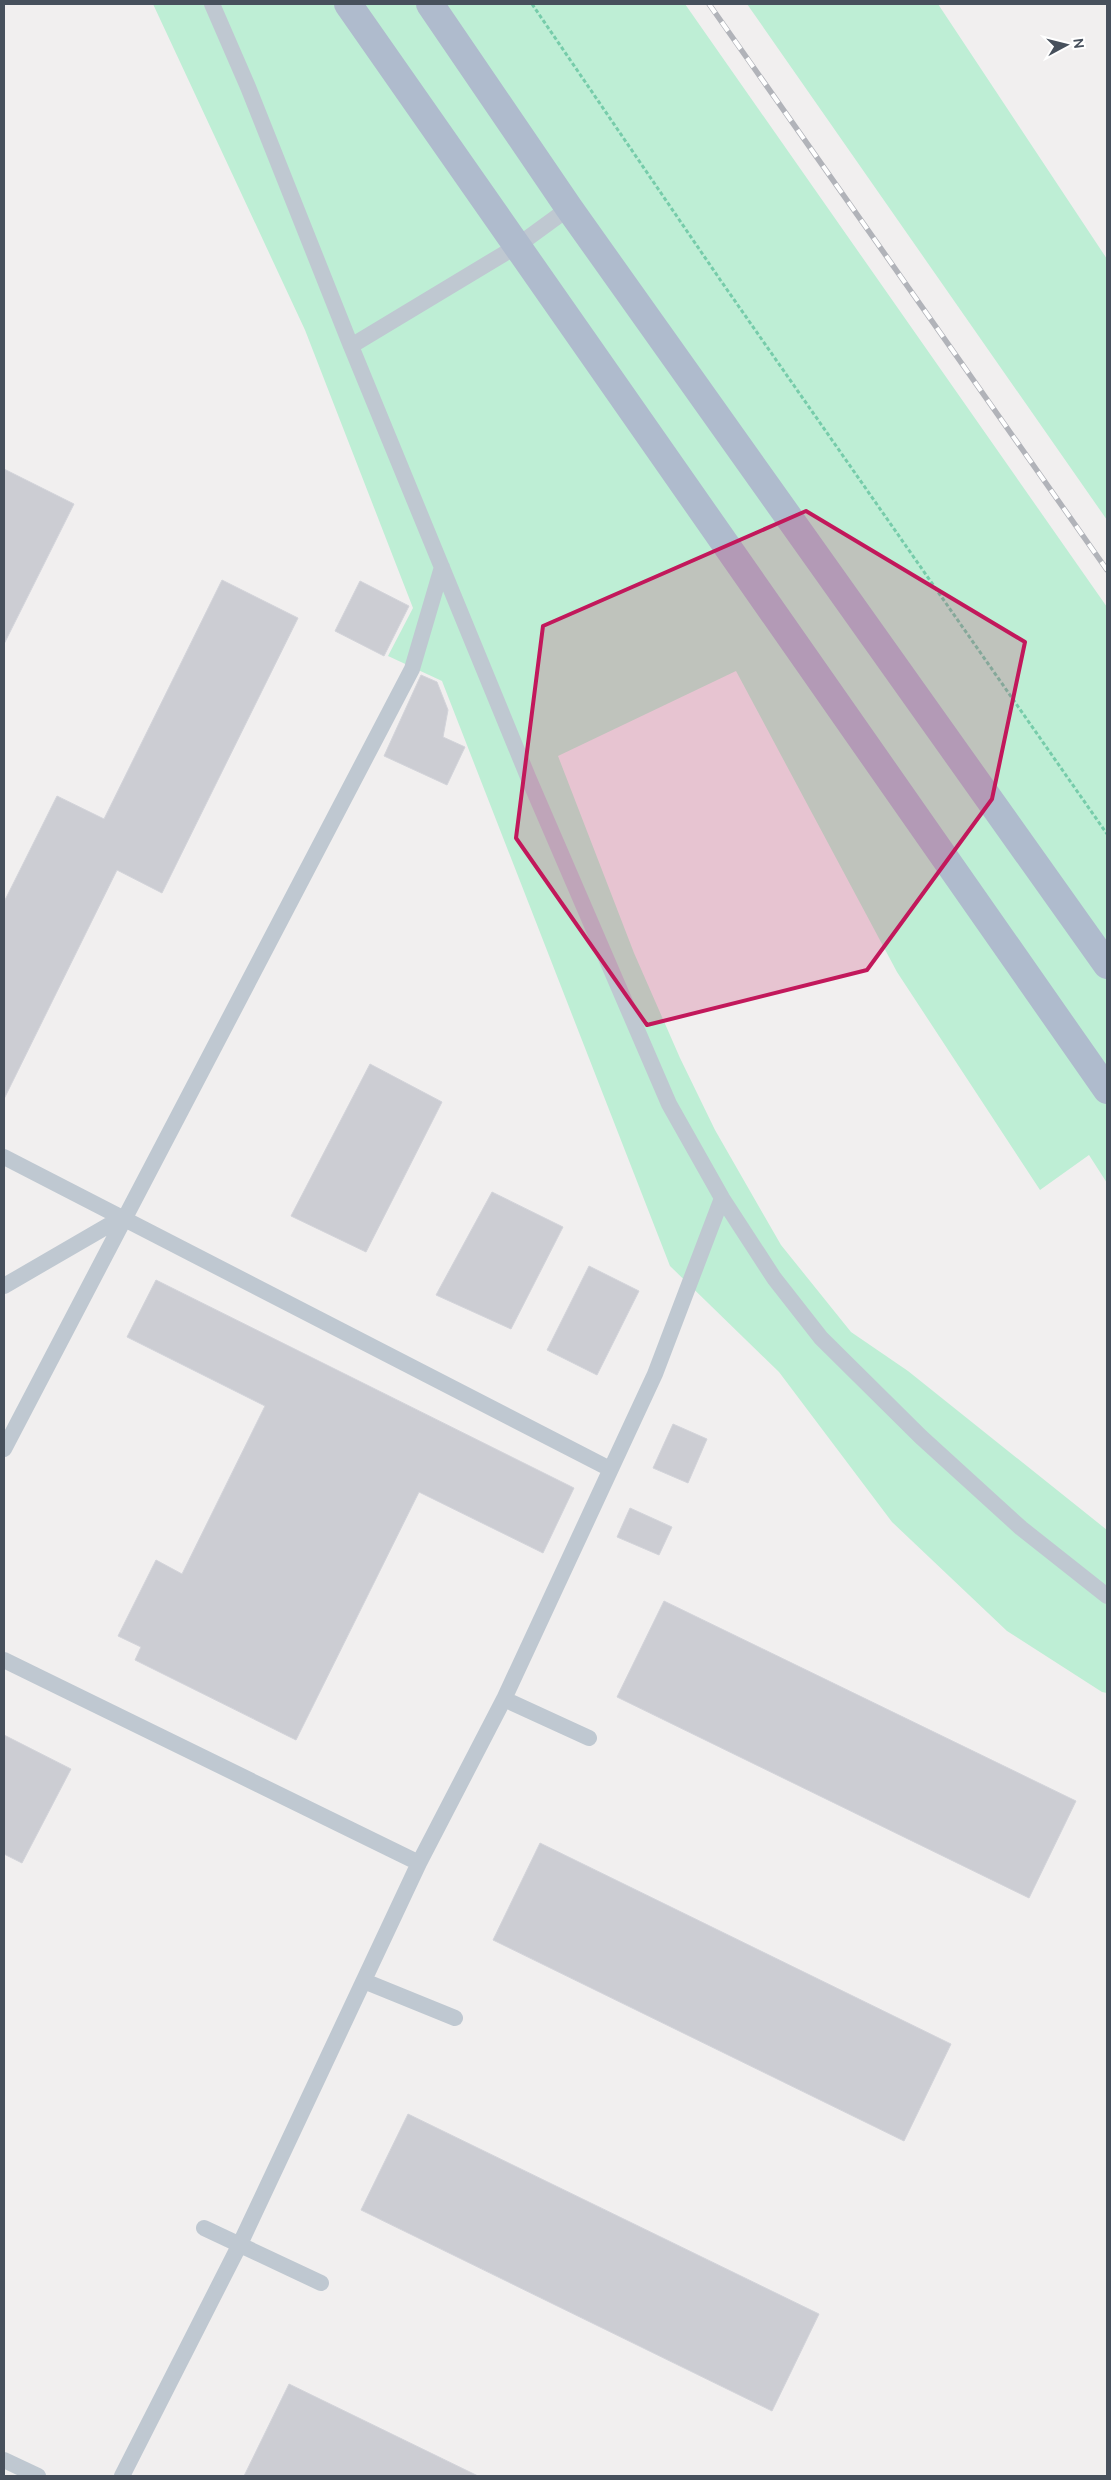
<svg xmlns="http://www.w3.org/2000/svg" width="1111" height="2480" viewBox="0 0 1111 2480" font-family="Ubuntu,sans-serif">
<rect width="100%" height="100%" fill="#f1efef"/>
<path fill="#beeed5" d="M153 4H685L1107 607V1183L1089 1155 1040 1190 897 972 736 671 558 756 634 953 680 1058 715 1130 781 1245 851 1332 908 1371 1107 1530V1693L1102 1692 1007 1631 892 1522 779 1372 670 1266 442 681 388 656 413 608 305 330Z
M747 4H938L1107 259V520Z"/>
<path fill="#cccdd3" stroke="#d3d4da" d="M4 469 74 504 4 644Z
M222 580 298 618 162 893 117 870 4 1099V902L57 796 104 819Z
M360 581 409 606 384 656 335 631Z
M421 675 437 682 448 710 443 737 465 747 447 785 384 756Z
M370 1064 442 1102 366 1252 291 1216Z
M492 1192 563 1227 511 1329 436 1295Z
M589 1266 639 1291 597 1375 547 1350Z
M156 1280 574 1488 543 1553 419 1492 296 1740 135 1660 141 1647 118 1636 156 1560 182 1574 265 1406 127 1337Z
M673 1424 707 1439 688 1483 653 1468Z
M630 1508 672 1527 659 1555 617 1537Z
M664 1601 1076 1801 1029 1898 617 1697Z
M4 1735 71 1769 22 1863 4 1854Z
M540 1843 951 2044 904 2141 493 1940Z
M408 2114 819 2314 772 2411 361 2210Z
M289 2384 478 2476H244Z"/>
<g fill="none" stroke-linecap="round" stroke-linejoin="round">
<path stroke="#76ccaa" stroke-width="3" stroke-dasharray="4 2.5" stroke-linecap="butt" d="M532 4 721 281 1107 834"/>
<path stroke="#bfc8d1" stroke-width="16" d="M212 4 248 87 351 346
M569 208 517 246 351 346 528 777 669 1104 722 1198 774 1278 821 1338 921 1437 1021 1528 1107 1596
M4 1157 610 1469
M4 1286 123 1217
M4 1449 412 669 442 567
M4 1660 419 1863
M504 1699 589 1738
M364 1981 455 2018
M204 2228 321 2283
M4 2460 38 2476
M122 2476 240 2244 419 1863 504 1699 655 1374 722 1198"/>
<path stroke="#afbbcd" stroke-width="28" d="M348 4 1107 1090
M430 4 569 208 1107 965"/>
<g stroke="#b1b3b9" stroke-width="5.5">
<path id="rail" d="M709 4 1107 570"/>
</g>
<use href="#rail" stroke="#fff" stroke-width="4" stroke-dasharray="11" stroke-linecap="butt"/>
</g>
<path fill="#c2185b" fill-opacity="0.2" stroke="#c2185b" stroke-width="4" stroke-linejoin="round" d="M806 511 1025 642 992 799 867 970 647 1025 516 838 543 626Z"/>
<rect width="1111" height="2480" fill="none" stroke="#47505c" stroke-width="10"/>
<g transform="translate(1066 45) rotate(83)" stroke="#ffffff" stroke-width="4" paint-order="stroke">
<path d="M0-4L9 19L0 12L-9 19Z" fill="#47505c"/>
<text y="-8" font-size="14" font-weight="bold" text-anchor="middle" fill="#47505c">N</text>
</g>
</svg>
